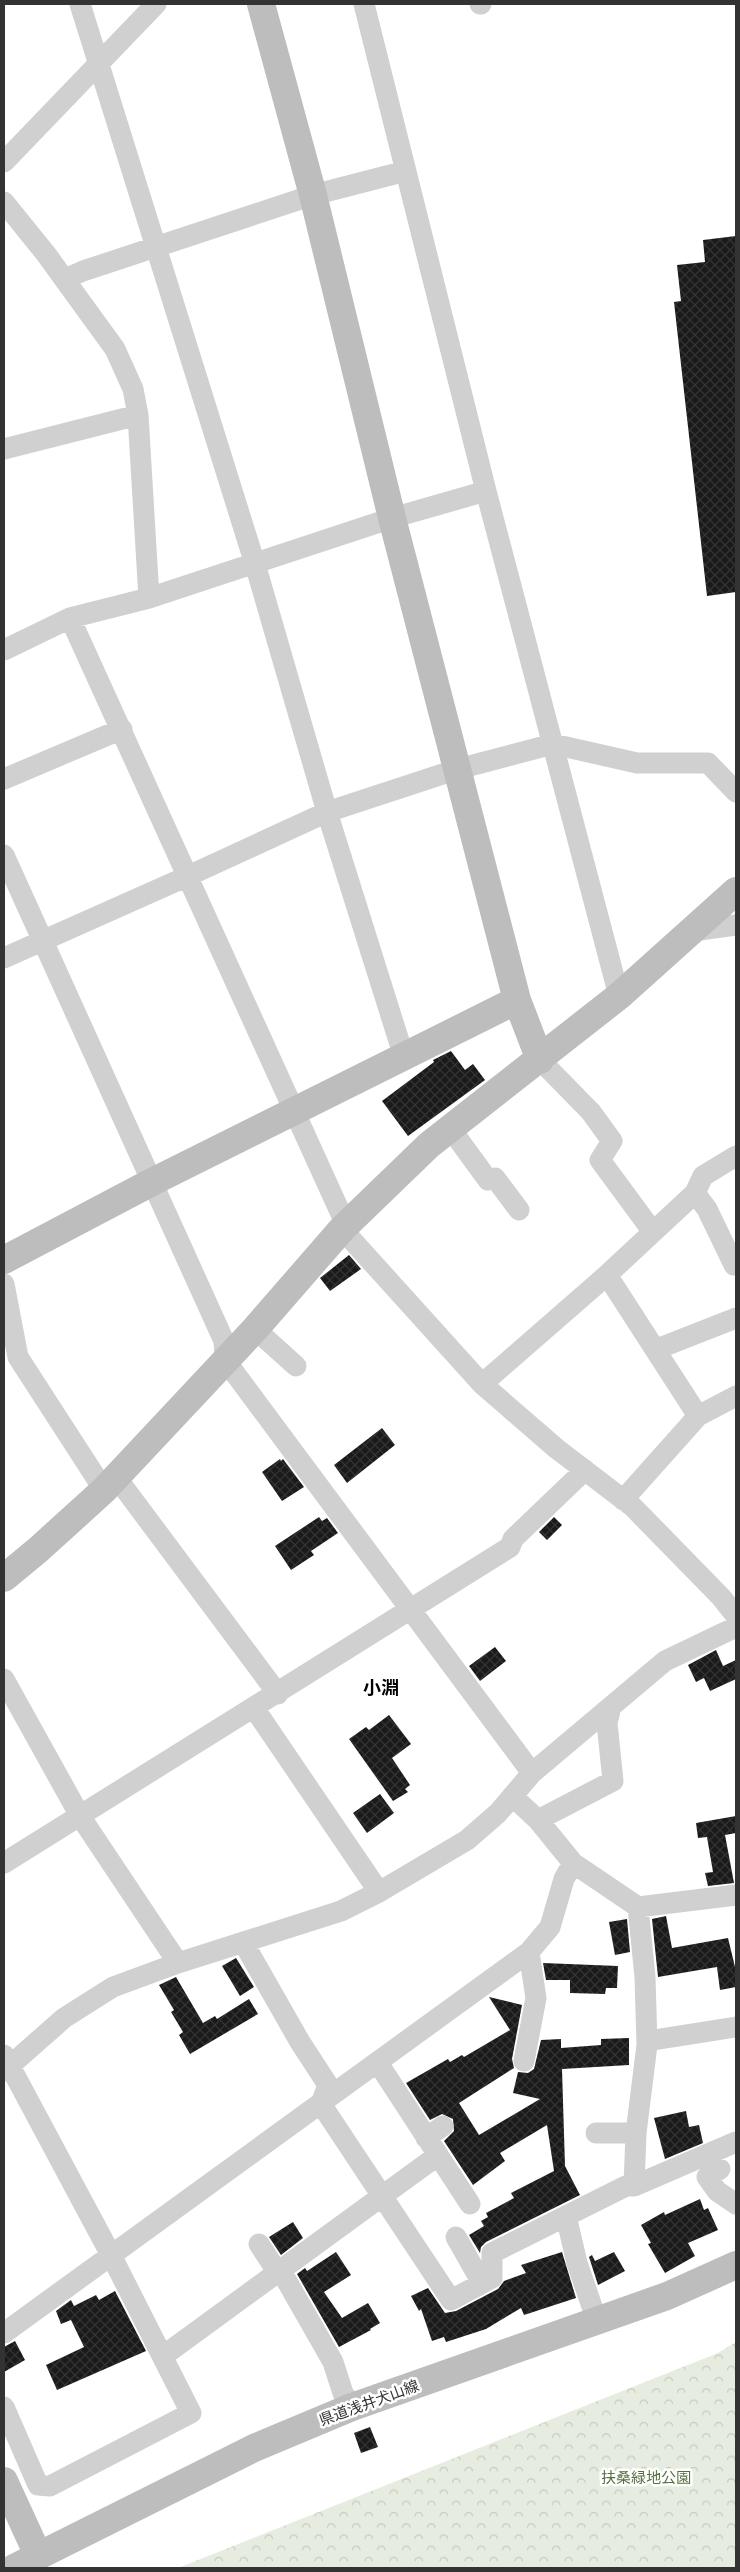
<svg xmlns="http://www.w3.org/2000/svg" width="740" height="2572" viewBox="0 0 740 2572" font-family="'Fira Sans Condensed','Noto Sans JP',sans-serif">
<defs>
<pattern id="park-crowns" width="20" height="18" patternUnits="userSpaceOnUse" patternTransform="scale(1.25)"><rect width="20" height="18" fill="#e6ecdf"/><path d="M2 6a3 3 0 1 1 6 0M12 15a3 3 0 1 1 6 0" fill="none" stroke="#c6cbc0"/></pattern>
<pattern id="building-cross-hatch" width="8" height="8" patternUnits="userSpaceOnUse" patternTransform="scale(1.25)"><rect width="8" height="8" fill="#1a1a1a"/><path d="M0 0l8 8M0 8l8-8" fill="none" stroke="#333"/></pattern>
</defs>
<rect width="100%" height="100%" fill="#fff"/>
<path fill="url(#park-crowns)" d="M736 2342V2568H178L718 2353Z"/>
<path fill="url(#building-cross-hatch)" d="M736 236V592L707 596 674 302 681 301 677 265 705 262 703 240Z
M451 1051 465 1070 473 1064 485 1080 408 1136 382 1101 434 1062 433 1060Z
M349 1255 361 1269 330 1291 320 1278Z
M382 1428 395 1445 347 1483 334 1465Z
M280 1459 281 1461 283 1459 304 1487 282 1501 262 1472Z
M319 1517 322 1521 327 1518 338 1533 311 1551 314 1555 291 1570 275 1546Z
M554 1517 562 1525 547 1540 539 1532Z
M495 1647 506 1661 480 1681 469 1666Z
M716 1650 723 1666 736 1660V1679L710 1691 704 1678 696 1682 688 1665Z
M389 1715 411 1744 392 1758 410 1785 405 1789 408 1792 393 1801 349 1739 366 1727 369 1730Z
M380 1794 394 1813 367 1833 353 1813Z
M736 1816V1833L725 1835 734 1883 708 1886 705 1873 713 1872 707 1837 698 1838 696 1823Z
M666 1916 672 1948 728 1938 736 1971V1987L720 1990 717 1967 658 1977 652 1919Z
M627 1919 630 1952 615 1955 609 1922Z
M236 1958 254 1987 240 1996 222 1966Z
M543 1963 618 1966 617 1988H606L605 1994 570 1993V1980H546Z
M176 1977 203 2023 215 2016 217 2019 249 1999 258 2014 190 2054 179 2035 183 2032 171 2012 174 2010 159 1985Z
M489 1997 522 2005 512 2059 514 2068 459 2103 479 2135 540 2099 513 2093 518 2072 528 2073 534 2069 541 2040 561 2039V2048L601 2045V2039L629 2038V2065L562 2069 565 2166 580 2195 486 2242 481 2247 480 2253 469 2235 484 2226 481 2221 488 2217 486 2213 514 2198 511 2193 554 2171 547 2125 500 2153 505 2161 473 2185 444 2141 454 2131 453 2119 442 2114 430 2120 406 2083 448 2059 450 2062 462 2055 464 2057 510 2030Z
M686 2111 689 2127 699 2125 703 2143 665 2159 654 2118Z
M700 2199 704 2210 708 2208 718 2230 688 2243 695 2256 665 2273 648 2244 651 2243 641 2225 664 2212 665 2215Z
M293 2222 303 2238 281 2255 269 2237Z
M336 2252 351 2275 324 2292 342 2318 368 2303 380 2323 370 2329 371 2330 339 2347 297 2274 305 2268 307 2271Z
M562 2252 576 2298 524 2315 521 2308 486 2329 446 2342 444 2337 432 2341 421 2309 419 2311 411 2296 428 2288 445 2313 456 2311 498 2289 504 2281 526 2273 521 2265Z
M614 2252 625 2271 598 2285 589 2257 592 2255 595 2261Z
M115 2291 146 2351 57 2390 46 2365 84 2347 71 2320 61 2324 56 2311 71 2300 74 2306 96 2295 99 2300Z
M15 2341 25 2360 4 2372V2347Z
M370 2427 378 2447 361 2453 354 2433Z"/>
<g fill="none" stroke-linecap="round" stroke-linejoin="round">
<path stroke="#d0d0d0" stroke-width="21" d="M80 4 255 564 327 812 404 1057
M364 4 486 491 619 996
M480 4H481
M4 162 156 4
M4 202 46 254 115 349 133 389 138 415 149 598
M65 279 83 271 313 195 406 171
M4 449 138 415
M70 618 346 1225
M4 650 70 618 149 598 392 518 486 491
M4 779 122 729
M4 855 219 1330 224 1341 225 1360 532 1773
M692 931 736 925
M4 958 188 876 327 812 458 769 553 744 637 763H708L736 792
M540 1060 591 1112 612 1141 600 1160 653 1232
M450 1128 488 1180 495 1178 519 1210
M695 1193 707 1209 734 1265H736
M342 1229 482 1384 557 1449 633 1507 721 1597 736 1616
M607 1275 698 1416
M4 1284 18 1357 104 1490
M255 1329 296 1366
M657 1349 736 1318
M482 1384 607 1275 695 1193 703 1176 736 1156
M116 1477 278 1694
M623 1500 698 1416 736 1396
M4 1679 80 1816 178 1963
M254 1708 379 1892
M512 1796 538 1820 573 1863 638 1907 645 1977 647 2045 636 2133 634 2186
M538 1820 613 1781 607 1723 611 1707
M4 1863 510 1547 513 1539 585 1470
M638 1907 736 1895
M243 1942 300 2042 328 2085 321 2104 451 2300 492 2278V2253L626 2186H634L736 2142
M647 2041 736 2027
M4 2055 111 2255 191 2413 50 2486 38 2485 4 2407
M524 2061 536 1998 529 1952
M378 2063 470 2204
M4 2071 64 2018 113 1987 178 1963 341 1911 379 1892 467 1840 498 1813 532 1773 665 1661 736 1627
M596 2133H636
M426 2138 443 2126
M720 2169 707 2177 717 2191 736 2204
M566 2216 577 2263 597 2321
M456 2237 482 2283
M259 2244 278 2273
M281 2271 333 2362 343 2393 352 2407
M4 2333 529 1952 550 1927 564 1879 573 1863
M163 2356 437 2156"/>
<path stroke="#bdbdbd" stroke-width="28" d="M261 4 313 195 392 518 517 1000 540 1060
M4 1260 152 1182 517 1000
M4 1578 39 1549 104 1490 255 1329 342 1229 429 1145 619 996 736 891
M4 2481 38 2555
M14 2568 254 2448 352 2407 667 2296 736 2265"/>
</g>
<g text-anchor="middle" stroke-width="5" stroke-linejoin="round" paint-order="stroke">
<g font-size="15" fill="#333" stroke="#fff">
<text transform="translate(369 2403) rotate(-20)" y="5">県道浅井犬山線</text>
</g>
<g font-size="15" fill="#56703f" stroke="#fff">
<text x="646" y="2483">扶桑緑地公園</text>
</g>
<g font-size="18" font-weight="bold" fill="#000" stroke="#fff">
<text x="381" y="1694">小淵</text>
</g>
</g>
<rect width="740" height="2572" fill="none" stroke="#333333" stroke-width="10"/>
</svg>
